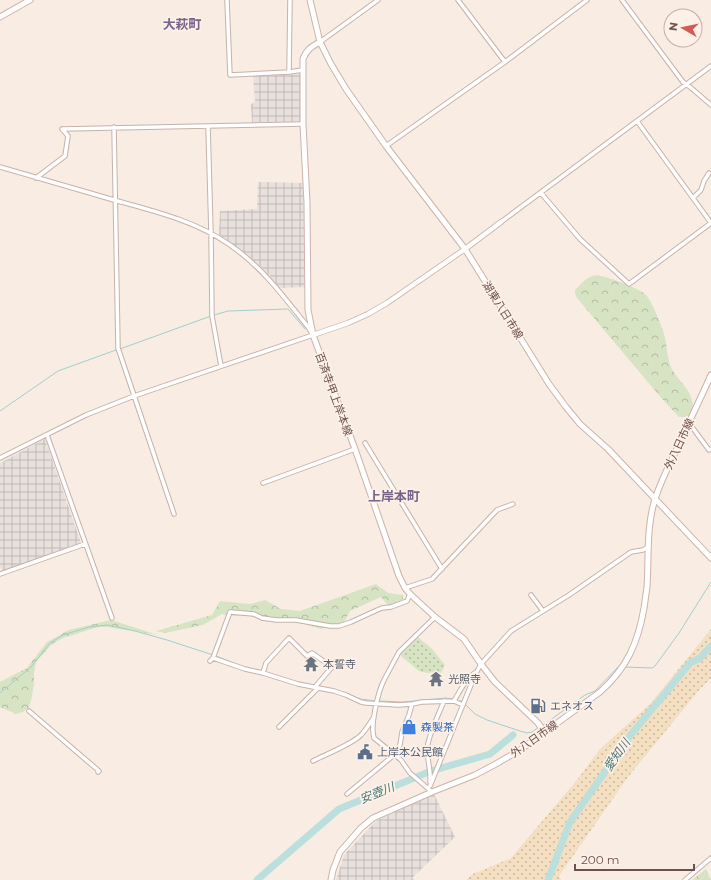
<svg xmlns="http://www.w3.org/2000/svg" width="711" height="880" viewBox="0 0 711 880" font-family="Montserrat,'Noto Sans JP',sans-serif">
<defs>
<pattern id="industrial-grid" width="8" height="8" patternUnits="userSpaceOnUse"><rect width="8" height="8" fill="#e8e0dd"/><path d="M0 4h8M4 0v8" fill="none" stroke="#c0b8b5"/></pattern>
<pattern id="forest-crowns" width="20" height="18" patternUnits="userSpaceOnUse"><rect width="20" height="18" fill="#d6e4c3"/><path d="M2 6a3 3 0 1 1 6 0M12 15a3 3 0 1 1 6 0" fill="none" stroke="#b2bba1"/></pattern>
<pattern id="sand-dots" width="8" height="8" patternUnits="userSpaceOnUse"><rect width="8" height="8" fill="#f4dfc0"/><path d="M2 2h.1M6 6h.1" fill="none" stroke="#cab79e" stroke-width="1.8" stroke-linecap="round"/></pattern>
<pattern id="park-dots" width="8" height="8" patternUnits="userSpaceOnUse"><rect width="8" height="8" fill="#d6e4c3"/><path d="M2 2h.1M6 6h.1" fill="none" stroke="#b2bba1" stroke-width="1.8" stroke-linecap="round"/></pattern>
</defs>
<rect width="100%" height="100%" fill="#f9ece2"/>
<path fill="url(#industrial-grid)" d="M300 74V122L252 123 251 104 255 102 253 76Z
M258 182 303 183 306 287 279 288 270 276 242 251 219 235 220 211 257 209Z
M45 439 81 543 2 571 0 566V463Z
M434 794 455 837 412 878 415 880H336L344 855 376 821Z"/>
<path fill="url(#forest-crowns)" d="M598 275C609 278 638 287 646 295 653 303 662 327 665 337 667 347 667 358 671 367 680 385 696 391 692 413 688 417 684 417 679 417L663 400 577 298 575 293V290L585 280 592 276Z
M376 584 388 593 403 595V599L392 605H388L381 597 350 611 344 622 321 629 304 624 290 622H270L249 616H233L222 614 203 625 165 633 156 631 212 615 220 601 250 604 265 600 281 609 300 611Z
M111 620 158 635 107 627H98L63 638 52 644 36 662 34 673V683L32 696 29 707 23 712 16 714 0 707V682L19 672 26 669 47 642 69 630Z
M706 869 711 880H692Z"/>
<path fill="url(#sand-dots)" d="M711 629V678L700 689 628 777 559 876 561 880H466L473 874 511 858 577 780 600 749 650 704Z"/>
<path fill="url(#park-dots)" d="M418 637 432 649 445 665 441 673 434 672 427 673 419 671 401 656V653Z"/>
<g fill="none" stroke-linecap="round" stroke-linejoin="round">
<path stroke="#a1cfce" stroke-width="1" d="M214 315 228 311 288 309 305 329
M120 349 211 316
M0 411 58 371 116 350
M216 656 244 667
M625 667 652 668 655 666 679 633 711 582
M339 691 343 692 360 699 376 701
M0 693 31 667 50 643 63 635 89 627 108 625 135 631 167 640 213 655
M457 700 463 702
M379 701 402 702 446 698 453 699
M465 704 475 714 487 720 520 731 527 733 532 732 539 727
M542 726 585 695 595 691 618 667H620"/>
<path stroke="#badfdd" stroke-width="7" d="M257 880 339 809 431 771 490 754 513 735
M548 880 570 822 629 737 690 663 700 658 711 646"/>
<g stroke="#c7b2ab" stroke-width="5.5">
<path id="minor" d="M227 0 230 75 289 72 303 70
M458 0 505 62
M622 0 683 82 690 87 711 105
M320 42 378 0
M289 72 290 0
M637 121 711 223
M208 126 211 233 212 316 221 366
M114 127 118 348 174 514
M62 129 303 124
M386 146 505 62 587 0
M0 167C38 178 76 189 114 200 154 211 196 221 230 245 262 267 284 297 308 327L313 335 134 396 86 415 0 458
M36 178 65 156 68 136 62 129
M541 193 580 239 629 284 711 223
M693 198 701 190 704 181 709 173
M501 222 711 66
M689 423 709 450 711 449
M47 435 112 618
M365 443 442 569
M263 483 355 449
M0 574 85 544
M405 588 432 579 497 510 513 504
M531 595 543 611
M213 658 230 612 254 614 262 618 276 620H296L330 626H339L351 622 375 611 382 608 391 607 407 601 410 594
M210 661 213 658 245 669 263 673 298 684 334 691 346 695 361 702 366 703 398 705 412 704 422 702 454 701 463 705
M263 673 266 663 289 638 307 656 312 653 332 667 315 687
M454 701C460 691 466 678 476 672
M29 711 99 771 98 772
M279 727 318 688
M395 756 400 745 402 732 409 715 412 704
M313 761C326 754 351 745 361 735 366 730 370 723 374 717
M430 782C431 772 428 762 427 751 427 737 439 714 444 701
M430 786 475 675 481 664 511 631 569 595 631 552 643 550 648 547
M432 792 410 773 401 760 374 738C370 725 378 692 384 680L399 652 435 617
M347 794 394 755
M685 880 711 858"/>
</g>
<g stroke="#c7b2ab" stroke-width="6">
<path id="tertiary" d="M313 335 348 323 368 314 387 303 465 249 501 222"/>
</g>
<g stroke="#cdb3ab" stroke-width="7">
<path id="secondary" d="M310 0 320 42C311 47 307 49 303 59V124L307 203 308 310 313 335 355 449 399 576 405 588 410 594 435 617 464 639 481 664 495 682 538 723 544 732
M0 17 30 0
M320 42 331 64 346 89 386 146 465 249 549 384 566 407 580 424 608 449 711 558
M331 880 333 870 340 852 361 828 373 818 432 792 475 775 494 765 520 750 600 692C627 668 638 643 644 608 645 601 646 594 647 587 649 558 646 528 655 499 660 484 667 469 674 455 686 428 699 402 711 375"/>
</g>
<use href="#minor" stroke="#fff" stroke-width="3.5"/>
<use href="#tertiary" stroke="#fff" stroke-width="4.5"/>
<use href="#secondary" stroke="#fff" stroke-width="5"/>
</g>
<defs>
<g id="temple-bare" transform="scale(1.2)"><path d="M0-6L5-2H3V0L6.5 2.5H4V6H1.5V3h-3V6H-4V2.5H-6.5L-3 0V-2H-5Z" fill="#6b7280" stroke="#fcf0e7" stroke-width="2.5" paint-order="stroke"/></g>
<g id="fuel-bare" transform="scale(1.2)"><path d="M-5.5-6h7V0h2V4h1.3V-2.5L3-4.5l.8-.8L6-3V5H2.5V1h-1V6h-7ZM-4.2-4.7v3.2H.2V-4.7Z" fill="#5c6f8a" stroke="#fcf0e7" stroke-width="2.5" paint-order="stroke"/></g>
<g id="shop-bare" transform="scale(1.2)"><path d="M-5-2.5h2.3a2.7 3.5 0 0 1 5.4 0H5L5.5 6h-11ZM-1.5-2.5h3a1.5 2.3 0 0 0-3 0Z" fill="#3f7fe0" stroke="#fcf0e7" stroke-width="2.5" paint-order="stroke"/></g>
<g id="civic-bare" transform="scale(1.2)"><path d="M-.6-6.5H3V-4.5H.6V-3L4-1V1h2V6H-6V1h2V-1L-.6-3ZM-1.2 2.5V6h2.4V2.5Z" fill="#5c6f8a" stroke="#fcf0e7" stroke-width="2.5" paint-order="stroke"/></g>
</defs>
<g fill-rule="evenodd">
<use href="#temple-bare" x="311" y="664"/>
<use href="#temple-bare" x="436" y="679"/>
<use href="#fuel-bare" x="538" y="706"/>
<use href="#shop-bare" x="409" y="727"/>
<use href="#civic-bare" x="365" y="752"/>
</g>
<g text-anchor="middle" stroke-width="3.5" stroke-linejoin="round" paint-order="stroke">
<g font-size="11" fill="#6d514c" stroke="#fcf0e7">
<text transform="translate(503 310) rotate(58)" y="4">湖東八日市線</text>
<text transform="translate(334 394) rotate(70)" y="4">百済寺甲上岸本線</text>
<text transform="translate(679 444) rotate(-65)" y="4">外八日市線</text>
<text transform="translate(534 739) rotate(-35)" y="4">外八日市線</text>
</g>
<g font-size="11" fill="#5b616d" stroke="#fcf0e7" text-anchor="start">
<text x="323" y="668">本誓寺</text>
<text x="448" y="683">光照寺</text>
</g>
<g font-size="11" fill="#4e5e75" stroke="#fcf0e7" text-anchor="start">
<text x="550" y="710">エネオス</text>
<text x="377" y="756">上岸本公民館</text>
</g>
<g font-size="11" fill="#366cbe" stroke="#fcf0e7" text-anchor="start">
<text x="421" y="731">森製茶</text>
</g>
<g font-size="12" font-style="italic" fill="#467776" stroke="#fcf0e7">
<text transform="translate(617 755) rotate(-55)" y="4">愛知川</text>
<text transform="translate(377 793) rotate(-22)" y="4">安壺川</text>
</g>
<g font-size="13" font-weight="bold" fill="#766489" stroke="#fcf0e7">
<text x="182" y="29">大萩町</text>
<text x="394" y="501">上岸本町</text>
</g>
</g>
<g transform="translate(683 28) rotate(279)"><circle r="19" fill="#fcf0e7" stroke="#c3b0a9"/>
<path d="M0-3L7 15L0 10L-7 15Z" fill="#d45a56"/>
<text y="-6" font-size="11" font-weight="bold" text-anchor="middle" fill="#6d514c">N</text>
</g>
<path d="M575 864v6h119v-6" fill="none" stroke="#6d514c" stroke-width="2"/>
<text x="581" y="864" font-size="12" fill="#6d514c" stroke="#fcf0e7" stroke-width="3" paint-order="stroke">200 m</text>
</svg>
